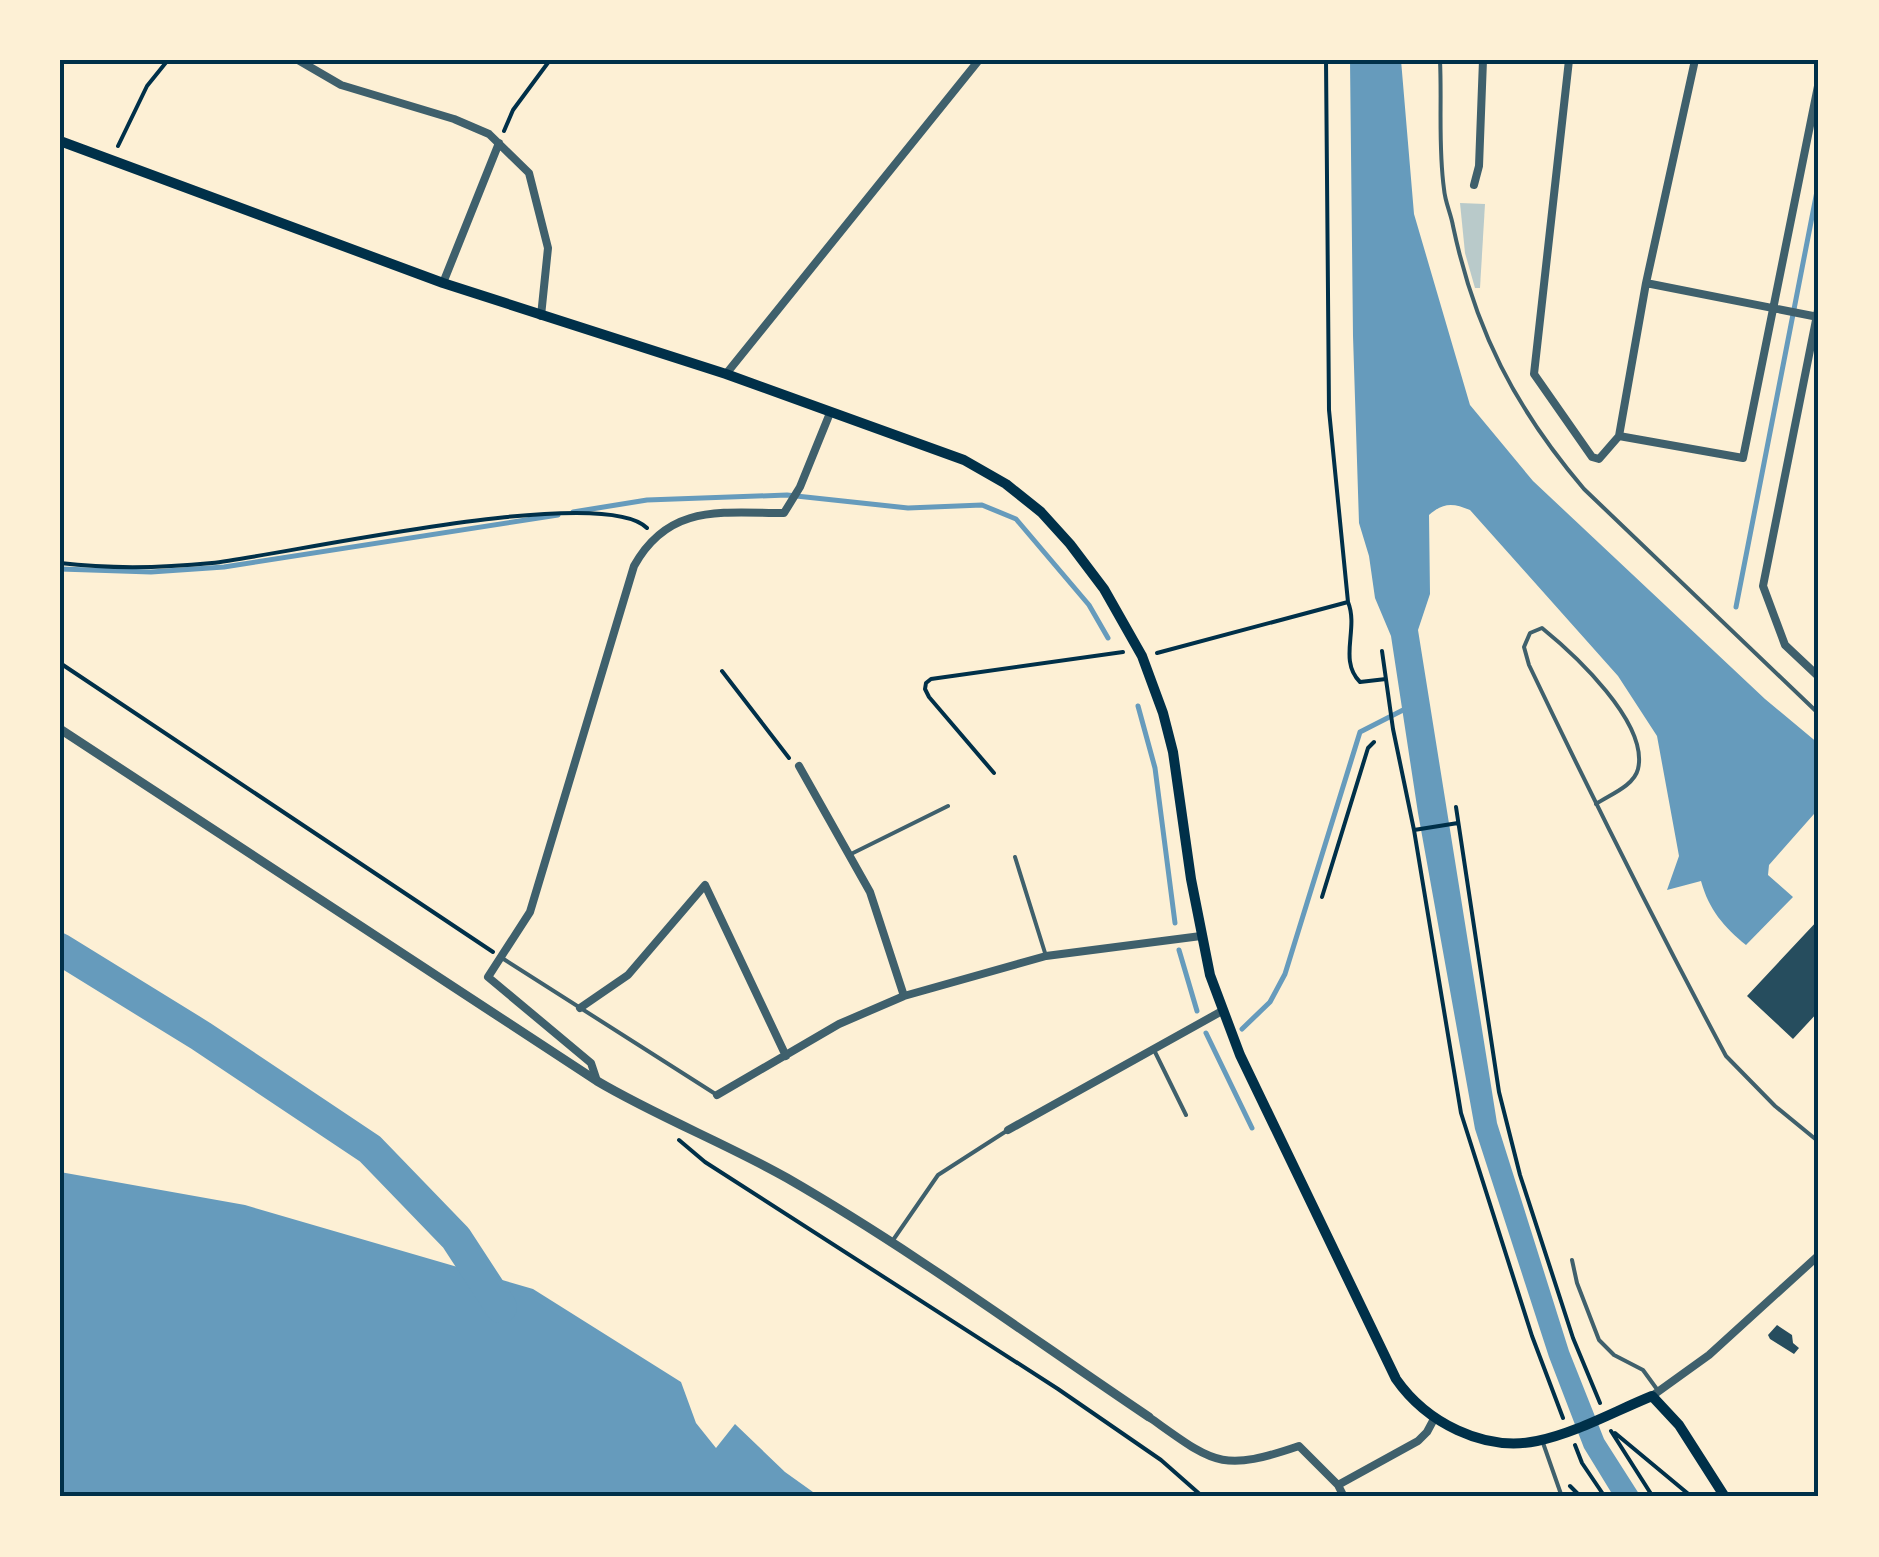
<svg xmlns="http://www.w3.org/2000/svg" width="1879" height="1557" viewBox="0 0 1879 1557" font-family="'Nunito Sans',sans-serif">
<rect width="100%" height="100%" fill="#fdf0d5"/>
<path fill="#b9caca" d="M1460 203 1485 204 1480 288H1475L1465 253Z"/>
<path fill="#669bbc" d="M1350 60H1401L1414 214 1470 405 1533 481 1765 699 1819 744V800L1814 814 1769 865 1768 875 1793 897 1746 945C1724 927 1709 910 1701 881L1667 890 1679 856 1657 736 1618 676 1470 510C1453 503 1444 502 1429 515L1430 594 1418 630 1497 1123 1569 1351 1604 1439 1641 1497H1614L1584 1448 1549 1357 1475 1129 1418 813 1391 636 1375 598 1369 556 1359 523 1353 336Z
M60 1172 245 1205 533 1289 681 1382 696 1423 716 1448 735 1424 785 1472 820 1497H60Z"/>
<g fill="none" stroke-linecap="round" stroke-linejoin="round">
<path stroke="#669bbc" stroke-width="5" d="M573 512 647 500 787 495 908 508 982 505 1016 519 1089 605 1108 638
M60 569 151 572 224 567 558 515
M1736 607 1819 181
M1138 706 1155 768 1175 923
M1179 950 1197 1011
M1242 1029 1270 1002 1285 974 1360 732 1407 708
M1206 1033 1252 1128"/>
<path stroke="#669bbc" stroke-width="32" d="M60 949 201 1036 370 1149 456 1238 501 1307"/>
</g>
<path fill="#264d5e" d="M1819 919V1011L1793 1039 1747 996Z
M1777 1325 1792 1335 1793 1343 1799 1348 1794 1354 1770 1339 1768 1335Z"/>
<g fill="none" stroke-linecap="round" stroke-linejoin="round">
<path stroke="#003049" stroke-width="4" d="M1326 60 1329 410 1348 602C1359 629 1338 660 1360 682L1386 679
M504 131 513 110 550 60
M118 146 147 86 168 60
M60 563C110 569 162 568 212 563 285 555 602 482 647 528
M1382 651 1393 729 1414 830 1461 1113 1532 1336 1563 1418
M1157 653 1348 602
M60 663 493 952
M722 671 789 758
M994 773 929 697 925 689 926 683 931 679 1123 652
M1456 807 1499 1092 1520 1175 1573 1338 1600 1403
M1414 830 1458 823
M1322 897 1368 748 1374 742
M679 1140 705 1162 1058 1389 1161 1460 1203 1497
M1611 1431 1653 1497
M1615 1433 1692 1497
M1575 1445 1582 1463 1605 1497
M1570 1486 1581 1497"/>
<path stroke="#3f606c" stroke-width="4" d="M1440 60C1442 103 1438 146 1444 189 1445 202 1451 214 1453 226 1475 330 1515 408 1584 489L1819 714
M1596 804C1609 795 1634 786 1638 769 1649 723 1574 654 1542 628L1530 633 1524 647 1529 665C1592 797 1657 927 1726 1056L1775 1106 1819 1142
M849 855 948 806
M1015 857 1046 956
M502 958 717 1095
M1155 1052 1186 1115
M891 1243 938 1175 1008 1130
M1572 1260 1577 1283 1599 1340 1614 1355 1643 1370 1659 1392
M1542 1440 1562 1497"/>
<path stroke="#3f606c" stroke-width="8" d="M298 60 341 85 454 119 489 134 529 173 548 248 541 316
M1569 60 1534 374 1592 457 1599 459 1619 436
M1695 60 1646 283 1619 436 1743 458 1819 81
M1474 185 1479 166 1483 60
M443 283 499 143
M1646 283 1818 317
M1819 305 1763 586 1785 645 1819 677
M726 374 979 60
M799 766 870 892 904 996
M580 1008 628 975 705 885 786 1056
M597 1081 591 1063 488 977 530 912 634 566C669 503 722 513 784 513L800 487 830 413
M717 1095 839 1024 904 996 1046 956 1201 936
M1008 1130 1222 1011
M1652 1396 1709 1355 1819 1255
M1149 1417C1214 1463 1220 1473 1299 1446L1338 1485 1344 1497
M1338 1485 1418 1441 1427 1432 1434 1419"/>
<path stroke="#3f606c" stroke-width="9" d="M60 729 597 1081C658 1117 725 1143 787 1178 912 1250 1030 1337 1149 1417"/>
<path stroke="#003049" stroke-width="10" d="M60 141 443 283 726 374 964 460 1006 484 1041 512 1070 544 1104 589 1142 656 1163 713 1173 752 1191 879 1210 975 1240 1055 1396 1379C1426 1422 1483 1452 1537 1441 1576 1433 1615 1411 1652 1396L1679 1425 1725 1497"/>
</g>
<rect width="1879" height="1557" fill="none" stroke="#fdf0d5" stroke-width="125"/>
<rect x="62" y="62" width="1754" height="1432" fill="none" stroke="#003049" stroke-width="4"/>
</svg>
